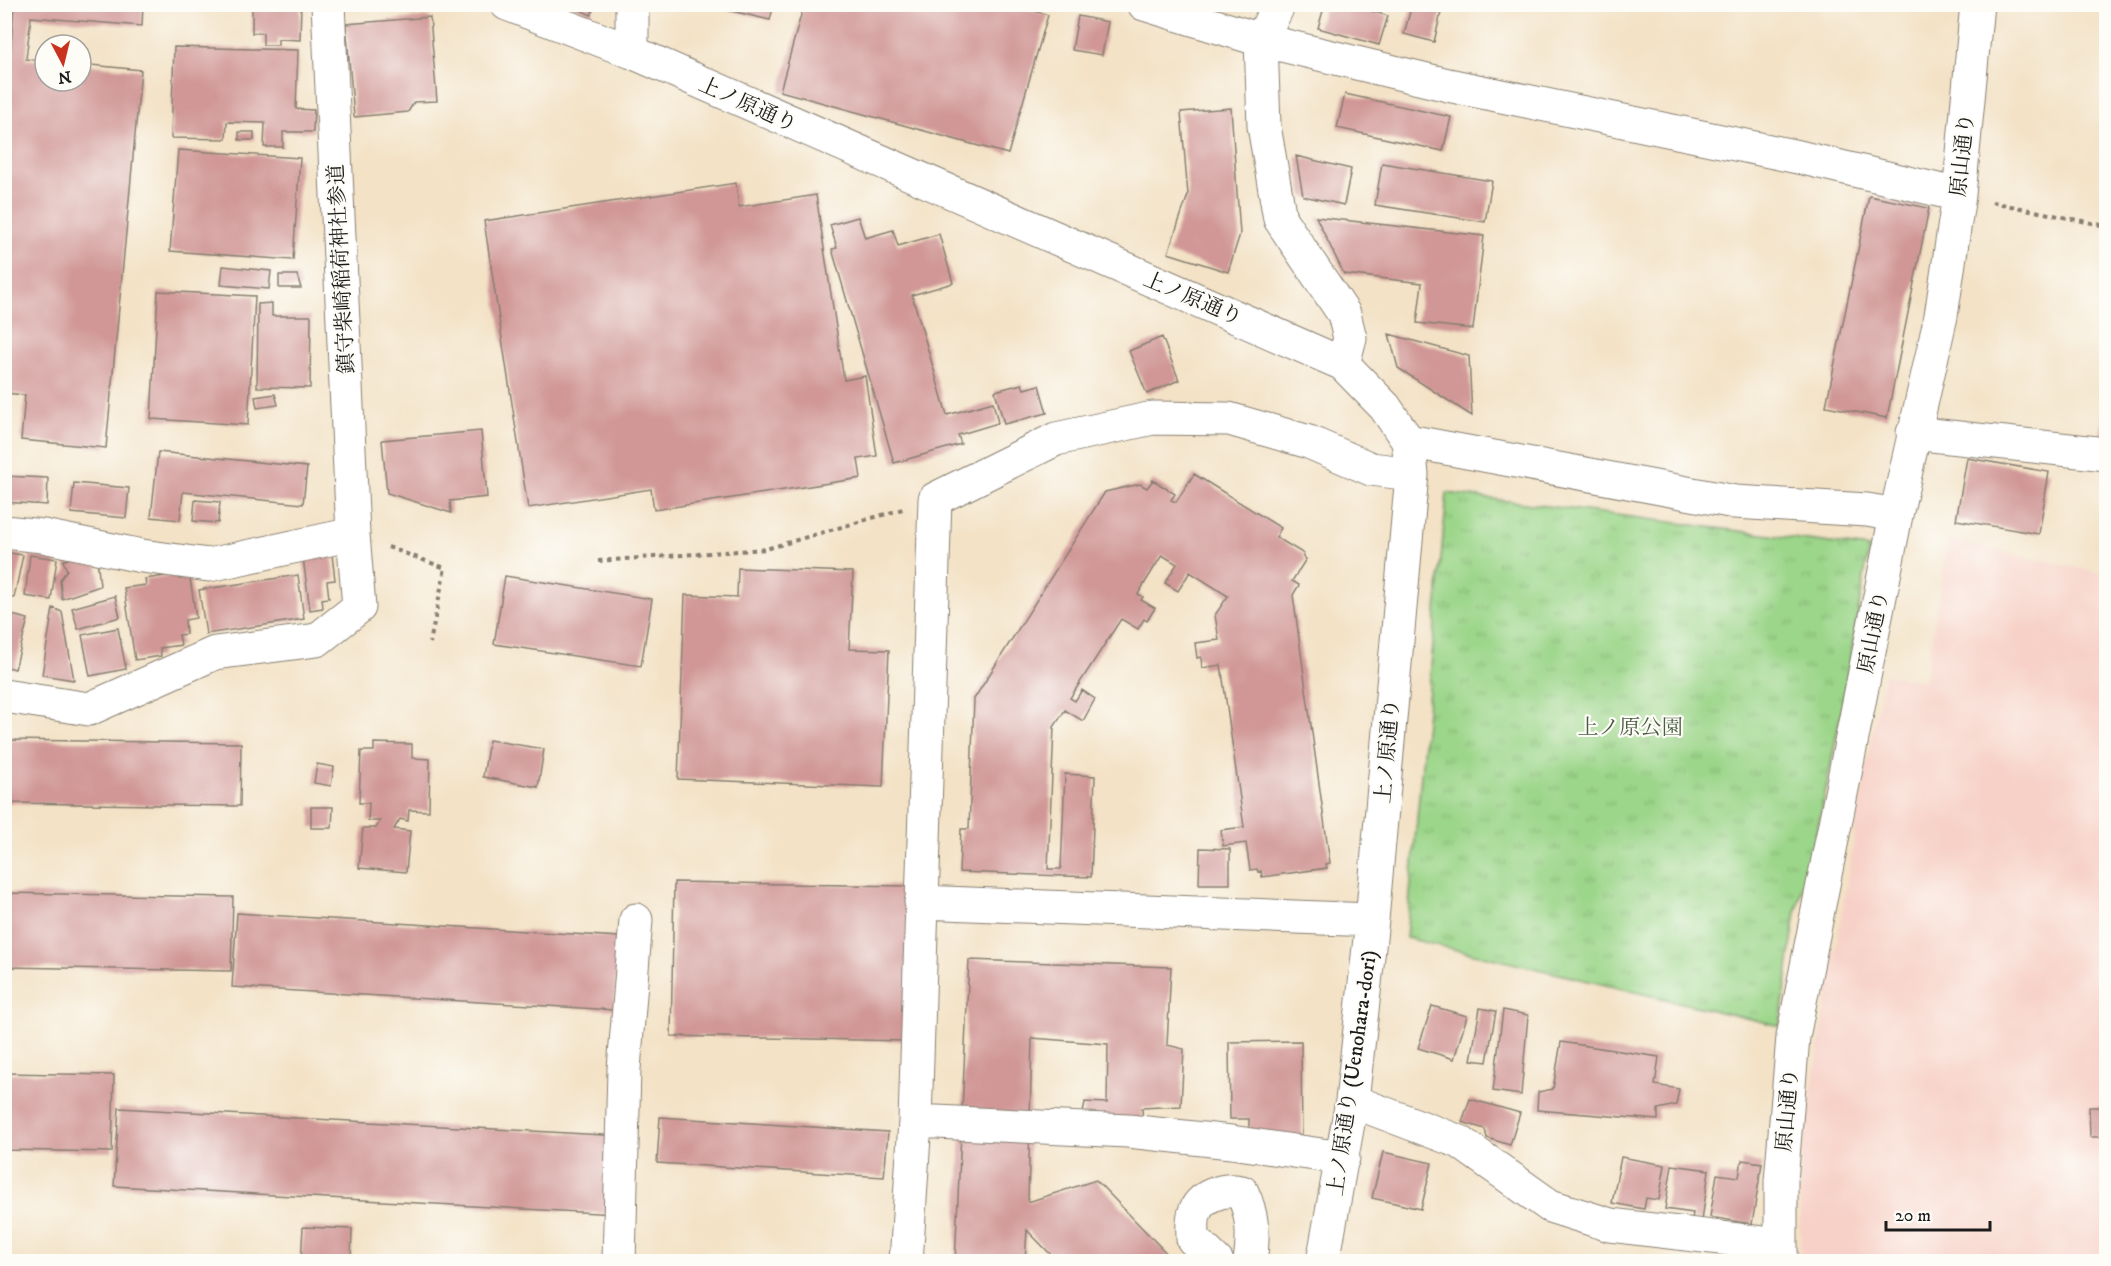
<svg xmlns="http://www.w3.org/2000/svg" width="2111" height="1266" viewBox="0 0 2111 1266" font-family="'IM FELL DW Pica','Noto Serif JP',serif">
<defs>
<pattern id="park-tufts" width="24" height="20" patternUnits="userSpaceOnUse" patternTransform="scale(1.5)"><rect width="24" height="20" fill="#9cd68a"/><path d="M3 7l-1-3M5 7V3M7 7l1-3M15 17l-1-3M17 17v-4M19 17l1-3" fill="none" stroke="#86b776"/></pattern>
</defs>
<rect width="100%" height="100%" fill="#fdfcf7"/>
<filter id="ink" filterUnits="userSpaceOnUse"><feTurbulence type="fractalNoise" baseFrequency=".0167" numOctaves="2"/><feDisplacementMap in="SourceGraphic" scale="12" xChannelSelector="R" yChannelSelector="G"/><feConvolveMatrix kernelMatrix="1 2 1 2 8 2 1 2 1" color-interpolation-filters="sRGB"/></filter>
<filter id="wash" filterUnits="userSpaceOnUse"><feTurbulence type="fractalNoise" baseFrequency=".008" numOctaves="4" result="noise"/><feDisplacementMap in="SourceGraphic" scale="24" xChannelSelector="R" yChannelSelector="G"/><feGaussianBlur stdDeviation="1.35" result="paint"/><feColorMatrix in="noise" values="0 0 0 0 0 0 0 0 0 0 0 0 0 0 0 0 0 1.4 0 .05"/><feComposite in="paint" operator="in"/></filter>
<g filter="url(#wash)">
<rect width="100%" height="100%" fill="#f3e2c6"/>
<path fill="#f7d1c7" d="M1948 540 2106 574V1261L1800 1262V1163L1863 785 1884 675 1925 681Z"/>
<path fill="url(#park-tufts)" stroke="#5c7953" stroke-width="1.5" d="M1447 493 1869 548 1840 718 1822 809 1796 912 1780 1026 1406 938Z"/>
<g id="blocks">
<path fill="#d09796" d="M14 4H143L142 26 31 17 26 59 45 61V81H81V64L141 70 106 448 21 440 25 395 4 393V57L10 58Z
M196 4H223V9L197 11Z
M252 4H301L300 40 278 39V45H263V33H252Z
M567 4H595L591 15Z
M702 4H774L770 20Z
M804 4H1011L1048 15 1008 154 780 91Z
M1325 4H1350L1388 16 1379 45 1318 28Z
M1412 4H1443L1434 42 1404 34Z
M1078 16 1108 22 1102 55 1072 50Z
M430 17 437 101 414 102 408 112 354 117 346 24Z
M174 47 298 50 296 109 314 110 313 132H283V147H264L265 123 227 122 226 139 171 138Z
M1345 94 1451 117 1443 151 1337 128Z
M1231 108 1240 234 1228 272 1168 253 1188 195 1181 112Z
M239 132H254V140H239Z
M178 150 300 158 293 260 170 251Z
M1296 156 1351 169 1344 205 1303 196Z
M1382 163 1492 181 1485 222 1375 205Z
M736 183 739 207 816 195 844 380 865 376 877 456 858 459 861 478 654 510 651 489 528 508 484 221Z
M1869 196 1929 208 1887 418 1826 406Z
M858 217 865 238 893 230 898 246 939 234 953 283 912 295 947 415 993 402 998 423 958 435 961 444 894 463 832 249 837 248 830 225Z
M1316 217 1484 236 1473 329 1417 323 1422 283 1344 274Z
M223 266 271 271 269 289 221 285Z
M279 275H297L301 288H279Z
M158 291 255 296 248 425 151 419Z
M272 303V316H311L310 388 257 387 258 304Z
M1389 334 1469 356 1472 416 1398 368Z
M1162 337 1179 380 1147 394 1129 351Z
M1022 384 1024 389 1039 385 1047 413 1004 424 995 391Z
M275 394 278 405 257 408 255 397Z
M2105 406H2106V439L2100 438Z
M481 431 487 497 450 501 451 513 387 493 382 440Z
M158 452 307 467 303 504 183 492 180 520 151 517Z
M1967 458 2049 472 2039 534 1956 520Z
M1194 474 1281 528 1276 537 1304 554 1303 556 1306 559 1292 581 1299 585 1293 595 1330 863 1326 864 1327 868 1262 877 1261 871 1258 872 1257 869 1250 870 1246 843 1223 846 1221 830 1244 827 1221 665 1202 668 1201 657 1197 658 1195 643 1219 640 1215 615 1228 596 1190 572 1178 591 1165 583 1177 564 1162 555 1138 594 1143 597 1141 600 1155 608 1147 621 1144 619 1138 629 1121 619 1070 698 1075 701 1082 690 1095 699 1083 721 1065 710 1054 727 1048 869H1061L1065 774 1095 776 1091 877 959 872 961 829H969L974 699 1105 492 1140 484 1147 488 1153 480 1175 494 1171 500 1176 502Z
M4 476 48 478 47 505 4 502Z
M74 483 129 488 126 518 71 513Z
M195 500 220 502 218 523 193 521Z
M4 552 23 555 14 598 4 597Z
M84 552 97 558 100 586 62 599 60 580 67 570 63 561Z
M30 555 57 559 51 600 25 596Z
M332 555 335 580 327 581 329 598 322 599 323 608 310 610 303 558Z
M738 568 853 572 849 649 889 650 883 787 678 779 685 595 737 597Z
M179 574V579L190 578 196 618 185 620 186 634 179 635 181 645 160 648 161 656 135 660 124 588 146 585 145 579Z
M298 575 304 619 206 634 199 590Z
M505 576 652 599 641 666 494 644Z
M115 596 120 617 78 629 72 608Z
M53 608 62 612 74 680 42 675Z
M4 613 28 619 15 669 4 666Z
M118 628 126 669 90 676 82 635Z
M4 740 241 743 240 806 4 803Z
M489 740 544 749 538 787 483 777Z
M374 743 412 744V758L430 759 429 811 409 810 408 821 400 819 394 829 410 831 406 872 359 868 363 828H376L380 821H368L369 803H359L361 751H374Z
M317 764 334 767 331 786 314 783Z
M311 807H333L332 828H311Z
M1200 848 1230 849V884H1199Z
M674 882 908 886 905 1041 671 1036Z
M4 893 233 897 231 971 4 967Z
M237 913 619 937 614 1010 232 987Z
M969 960 1171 967 1167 1045 1184 1049 1181 1106 1142 1108 1144 1145 1078 1141 1085 1102 1107 1103 1108 1044 1032 1038 1028 1202 1096 1180 1175 1262H1058L1027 1230 1025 1262H955Z
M1432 1006 1467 1016 1454 1059 1418 1048Z
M1480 1008 1496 1011 1487 1062 1471 1060Z
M1503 1010 1528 1015 1521 1095 1493 1091Z
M1301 1041 1302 1139 1249 1140V1119H1230L1229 1042Z
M1561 1042 1659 1057 1655 1085 1679 1089 1676 1105 1658 1109V1120L1537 1110 1538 1092 1553 1089Z
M4 1073 114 1075 112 1152 4 1150Z
M1470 1099 1520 1113 1510 1145 1487 1138 1485 1129 1462 1122Z
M2089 1107H2106V1137H2090Z
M119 1108 620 1136 615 1214 114 1186Z
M660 1117 888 1132 884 1177 657 1163Z
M1383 1152 1432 1163 1421 1209 1372 1198Z
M1621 1157 1665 1165 1659 1200 1646 1198 1644 1209 1612 1203Z
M1742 1160 1762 1163 1752 1224 1710 1217 1717 1174 1739 1177Z
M1672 1165 1709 1170 1702 1221 1692 1219 1693 1213 1665 1209Z
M303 1227 352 1229 351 1262H301Z"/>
</g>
</g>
<g filter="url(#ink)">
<use href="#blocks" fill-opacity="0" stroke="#887f71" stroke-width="1.5"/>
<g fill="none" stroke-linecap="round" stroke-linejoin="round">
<g stroke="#887f71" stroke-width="35">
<path id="minor" d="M507 4 632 52 1343 364 1385 407 1408 441 1412 474 1372 920 1352 1101 1323 1262
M1144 4 1261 40 1448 85 1803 158 1959 195
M1279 4 1261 40 1264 126 1280 219 1344 314 1350 338 1343 364
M632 52V4
M1913 433 2106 454
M1408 441 1735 502 1867 510 1896 515
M4 532 43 536 142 556 209 565 353 534
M4 696 89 709 215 653 317 640 359 607 353 534 328 4
M921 902 1372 920
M1352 1101 1460 1142 1550 1206 1610 1225 1780 1245
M915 1121 1128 1131 1231 1142 1343 1158
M619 1262 624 1069 636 920
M906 1262 915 1121 935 499 1056 439 1153 418 1229 419 1309 442 1371 469 1412 474
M1217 1262 1193 1239C1193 1232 1192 1222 1194 1215 1199 1195 1224 1188 1242 1192 1253 1215 1254 1236 1250 1262
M1781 1262V1181L1793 1037 1896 515 1941 316 1959 195 1977 4"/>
</g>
<path stroke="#887f71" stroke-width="4" stroke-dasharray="4.5 4.5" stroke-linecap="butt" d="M1992 202 2106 226
M388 547 445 568 430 643
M598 561 766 549 903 509"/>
<use href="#minor" stroke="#fff" stroke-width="33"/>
</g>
</g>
<g text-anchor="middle" stroke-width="4.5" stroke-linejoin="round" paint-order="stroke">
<g font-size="21" fill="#1c1c1c" stroke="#fdfcf7">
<text transform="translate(748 104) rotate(24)" y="7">上ノ原通り</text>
<text transform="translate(1962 155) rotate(-84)" y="7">原山通り</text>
<text transform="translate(341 269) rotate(-93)" y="7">鎮守柴崎稲荷神社参道</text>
<text transform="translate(1193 298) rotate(23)" y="7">上ノ原通り</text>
<text transform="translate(1873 632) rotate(-79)" y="7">原山通り</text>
<text transform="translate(1387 751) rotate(-85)" y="7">上ノ原通り</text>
<text transform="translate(1352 1073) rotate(-82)" y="7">上ノ原通り (Uenohara-dori)</text>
<text transform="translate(1787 1110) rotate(-85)" y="7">原山通り</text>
</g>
<g font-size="21" fill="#495d42" stroke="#fdfcf7">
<text x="1630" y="734">上ノ原公園</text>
</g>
</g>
<rect width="2111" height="1266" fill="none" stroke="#fdfcf7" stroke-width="24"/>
<g transform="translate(63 63) rotate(173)"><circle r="28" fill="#fdfcf7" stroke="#a3a29f" stroke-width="1.5"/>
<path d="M0-4.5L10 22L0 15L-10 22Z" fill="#c8321e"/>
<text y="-9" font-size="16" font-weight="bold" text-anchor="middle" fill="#1c1c1c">N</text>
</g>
<path d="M1886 1221v9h104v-9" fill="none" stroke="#1c1c1c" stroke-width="3"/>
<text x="1895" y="1221" font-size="18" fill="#1c1c1c" stroke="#fdfcf7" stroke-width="4.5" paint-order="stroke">20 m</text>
</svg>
